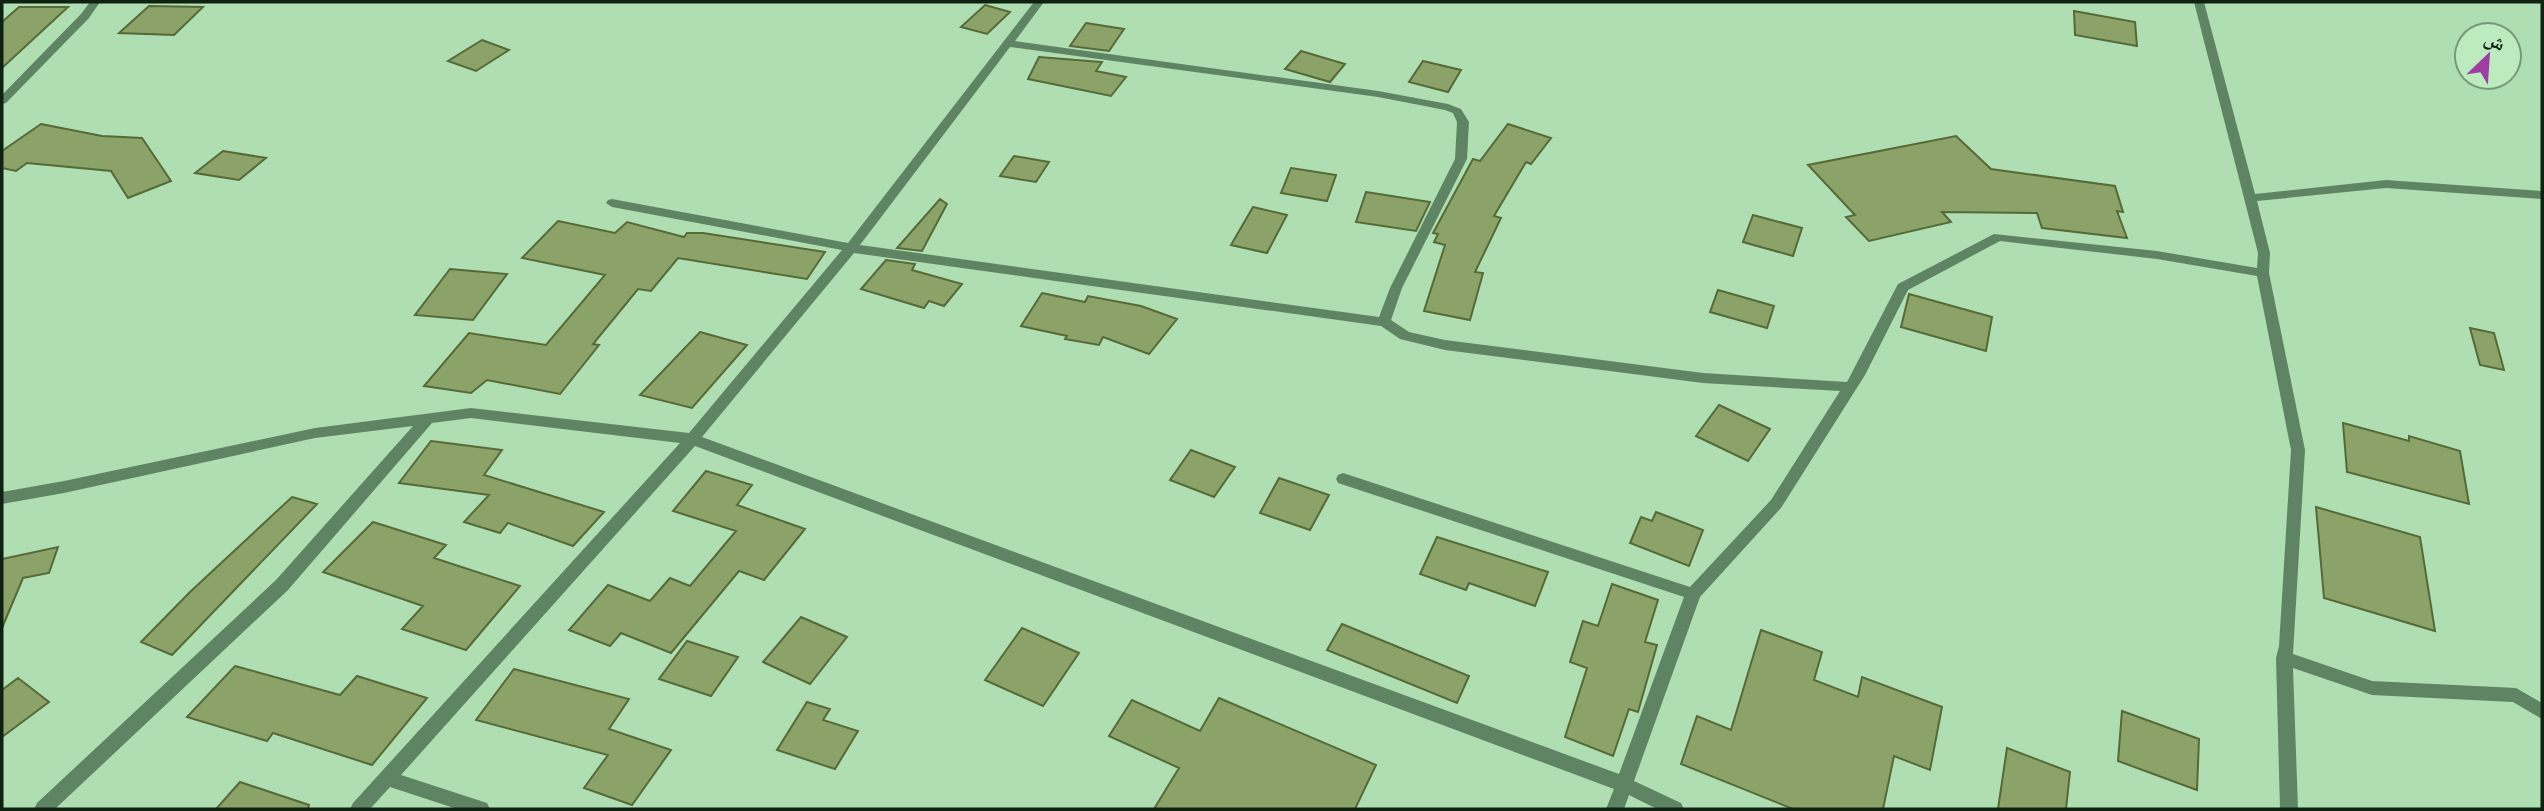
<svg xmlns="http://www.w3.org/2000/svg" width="2544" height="811" viewBox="0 0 2544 811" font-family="Commissioner,'Noto Naskh Arabic',sans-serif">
<rect width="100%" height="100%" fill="#afdeb2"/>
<path fill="#8ba369" stroke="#566a38" stroke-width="2" d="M985 5 1010 12 987 34 961 27Z
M149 6 203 7 174 35 119 33Z
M19 7H68L2 68V22Z
M2074 11 2135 22 2137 46 2075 35Z
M1086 23 1124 29 1109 51 1070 46Z
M482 40 509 50 476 71 448 61Z
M1301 51 1345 64 1330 82 1285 69Z
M1039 57 1102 62 1096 71 1126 77 1111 96 1028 79Z
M1423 61 1461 70 1448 92 1409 82Z
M41 124 102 136 142 138 171 181 128 198 111 171 27 163 16 171 2 168V151Z
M1508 124 1551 138 1531 164 1526 162 1494 216 1501 218 1475 272 1483 273 1470 320 1424 311 1445 245 1434 242 1438 234 1433 233 1473 159 1480 161Z
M1956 136 1991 169 2115 186 2123 212 2117 211 2127 238 2042 228 2037 213 1942 212 1951 222 1869 241 1846 217 1855 215 1808 165Z
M223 151 266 158 239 180 195 173Z
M1014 156 1049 162 1036 182 1000 176Z
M1291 168 1336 175 1327 201 1281 193Z
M1366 192 1430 202 1416 231 1356 222Z
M940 199 947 204 922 251 897 248Z
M1253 207 1287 215 1267 253 1231 245Z
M1753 215 1802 228 1793 256 1743 242Z
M558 221 615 233 627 222 684 237 687 233H703L825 252 807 279 678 258 651 291 638 289 593 344 599 345 560 394 487 380 471 393 424 386 469 333 546 345 605 275 522 258Z
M886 260 915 264 912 270 962 284 944 306 929 301 924 308 861 289Z
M450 269 507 274 473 320 415 315Z
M1718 290 1774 306 1767 328 1710 312Z
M1042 293 1085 302 1088 296 1141 306 1177 319 1149 354 1103 337 1099 345 1065 339 1067 336 1021 326Z
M1909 294 1992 317 1986 351 1901 327Z
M2470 328 2494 333 2504 370 2480 365Z
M700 332 747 345 692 408 640 395Z
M1719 405 1770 429 1748 461 1696 436Z
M2343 423 2409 441V436L2460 451 2469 504 2347 472Z
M431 441 502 450 484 475 604 512 573 546 508 523 500 533 464 522 489 495 399 483Z
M1191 450 1235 467 1214 497 1170 480Z
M706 471 752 485 737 505 805 529 764 580 739 571 671 653 621 633 610 646 569 630 608 585 650 601 670 578 690 586 736 531 673 511Z
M1279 478 1329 495 1310 530 1260 513Z
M292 497 317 504 172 655 141 642 190 592Z
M2316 507 2420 537 2435 631 2324 598Z
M1656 512 1703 530 1689 566 1630 543 1641 517 1652 521Z
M373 522 446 545 434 558 520 586 466 650 402 629 423 606 323 572Z
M1437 537 1548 572 1535 606 1469 583 1466 590 1420 574Z
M58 547 49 573 23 578 2 628V559Z
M1612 584 1658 600 1645 642 1657 645 1638 712 1629 709 1613 756 1565 737 1587 668 1570 662 1583 621 1598 626Z
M801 617 847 637 810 684 763 662Z
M1342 624 1469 676 1457 703 1327 650Z
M1022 628 1079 653 1043 706 985 680Z
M1761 630 1822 652 1814 680 1858 697 1862 677 1942 707 1930 770 1894 756 1883 809H1793L1681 764 1697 716 1731 730Z
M687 641 738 657 711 696 659 679Z
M235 666 340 695 357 676 427 698 372 765 273 733 267 741 187 717Z
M514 669 629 699 609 729 671 750 632 805 584 788 608 755 476 720Z
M18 678 49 702 2 737V690Z
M1219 698 1376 765 1355 809H1154L1179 768 1109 736 1132 700 1200 731Z
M807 702 830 709 823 720 858 731 835 769 777 750Z
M2122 711 2199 739 2197 790 2118 761Z
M2007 748 2070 772 2066 809H1998Z
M240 782 309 805 308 809H216Z"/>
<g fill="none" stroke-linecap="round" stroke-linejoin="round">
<path fill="#5f8463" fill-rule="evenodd" d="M90 2H100L89 18 6 103 2 104V95L81 14Z
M1034 2H1044L1015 41 1378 91 1448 104 1461 109 1469 122 1467 159 1402 288 1391 320 1409 332 1445 340 1703 373 1847 382 1898 284 1994 234 2157 251 2257 268 2258 253 2194 2H2204L2255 194 2386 180 2542 191V199L2386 188 2257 201 2270 253 2269 273 2305 450 2293 654 2372 681 2516 688 2542 703V719L2513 702 2372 695 2293 668 2298 809H2280L2276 658 2279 646 2291 450 2257 276 2157 259 2000 241 1908 290 1865 375 1781 508 1700 597 1634 781 1681 803 1684 809H1657L1629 795 1624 809H1606L1614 789 695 446 401 775 487 803 490 809H457L390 787 370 809H350L353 803 680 443 471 418 432 423 288 590 55 809H34L37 803 276 580 413 426 315 438 64 493 2 504V492L64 481 315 428 471 408 689 433 842 250 612 207 606 203 608 200 612 199 848 243ZM1010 47 1378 97 1445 110 1453 113 1457 122 1455 159 1390 288 1379 317 860 245ZM854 253 1381 326 1400 339 1445 350 1703 383 1840 391 1771 500 1690 587 1343 473 1338 475 1336 479 1338 483 1684 597 1619 774 702 437Z"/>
</g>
<rect width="2544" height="811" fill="none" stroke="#0f2111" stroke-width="7"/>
<g transform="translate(2488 56) rotate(25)"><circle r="33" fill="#bbebbf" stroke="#769a79" stroke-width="2"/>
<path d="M0-5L12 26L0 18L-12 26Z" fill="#a03da2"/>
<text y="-10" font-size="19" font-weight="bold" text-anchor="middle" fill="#0f2111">ش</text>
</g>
</svg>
